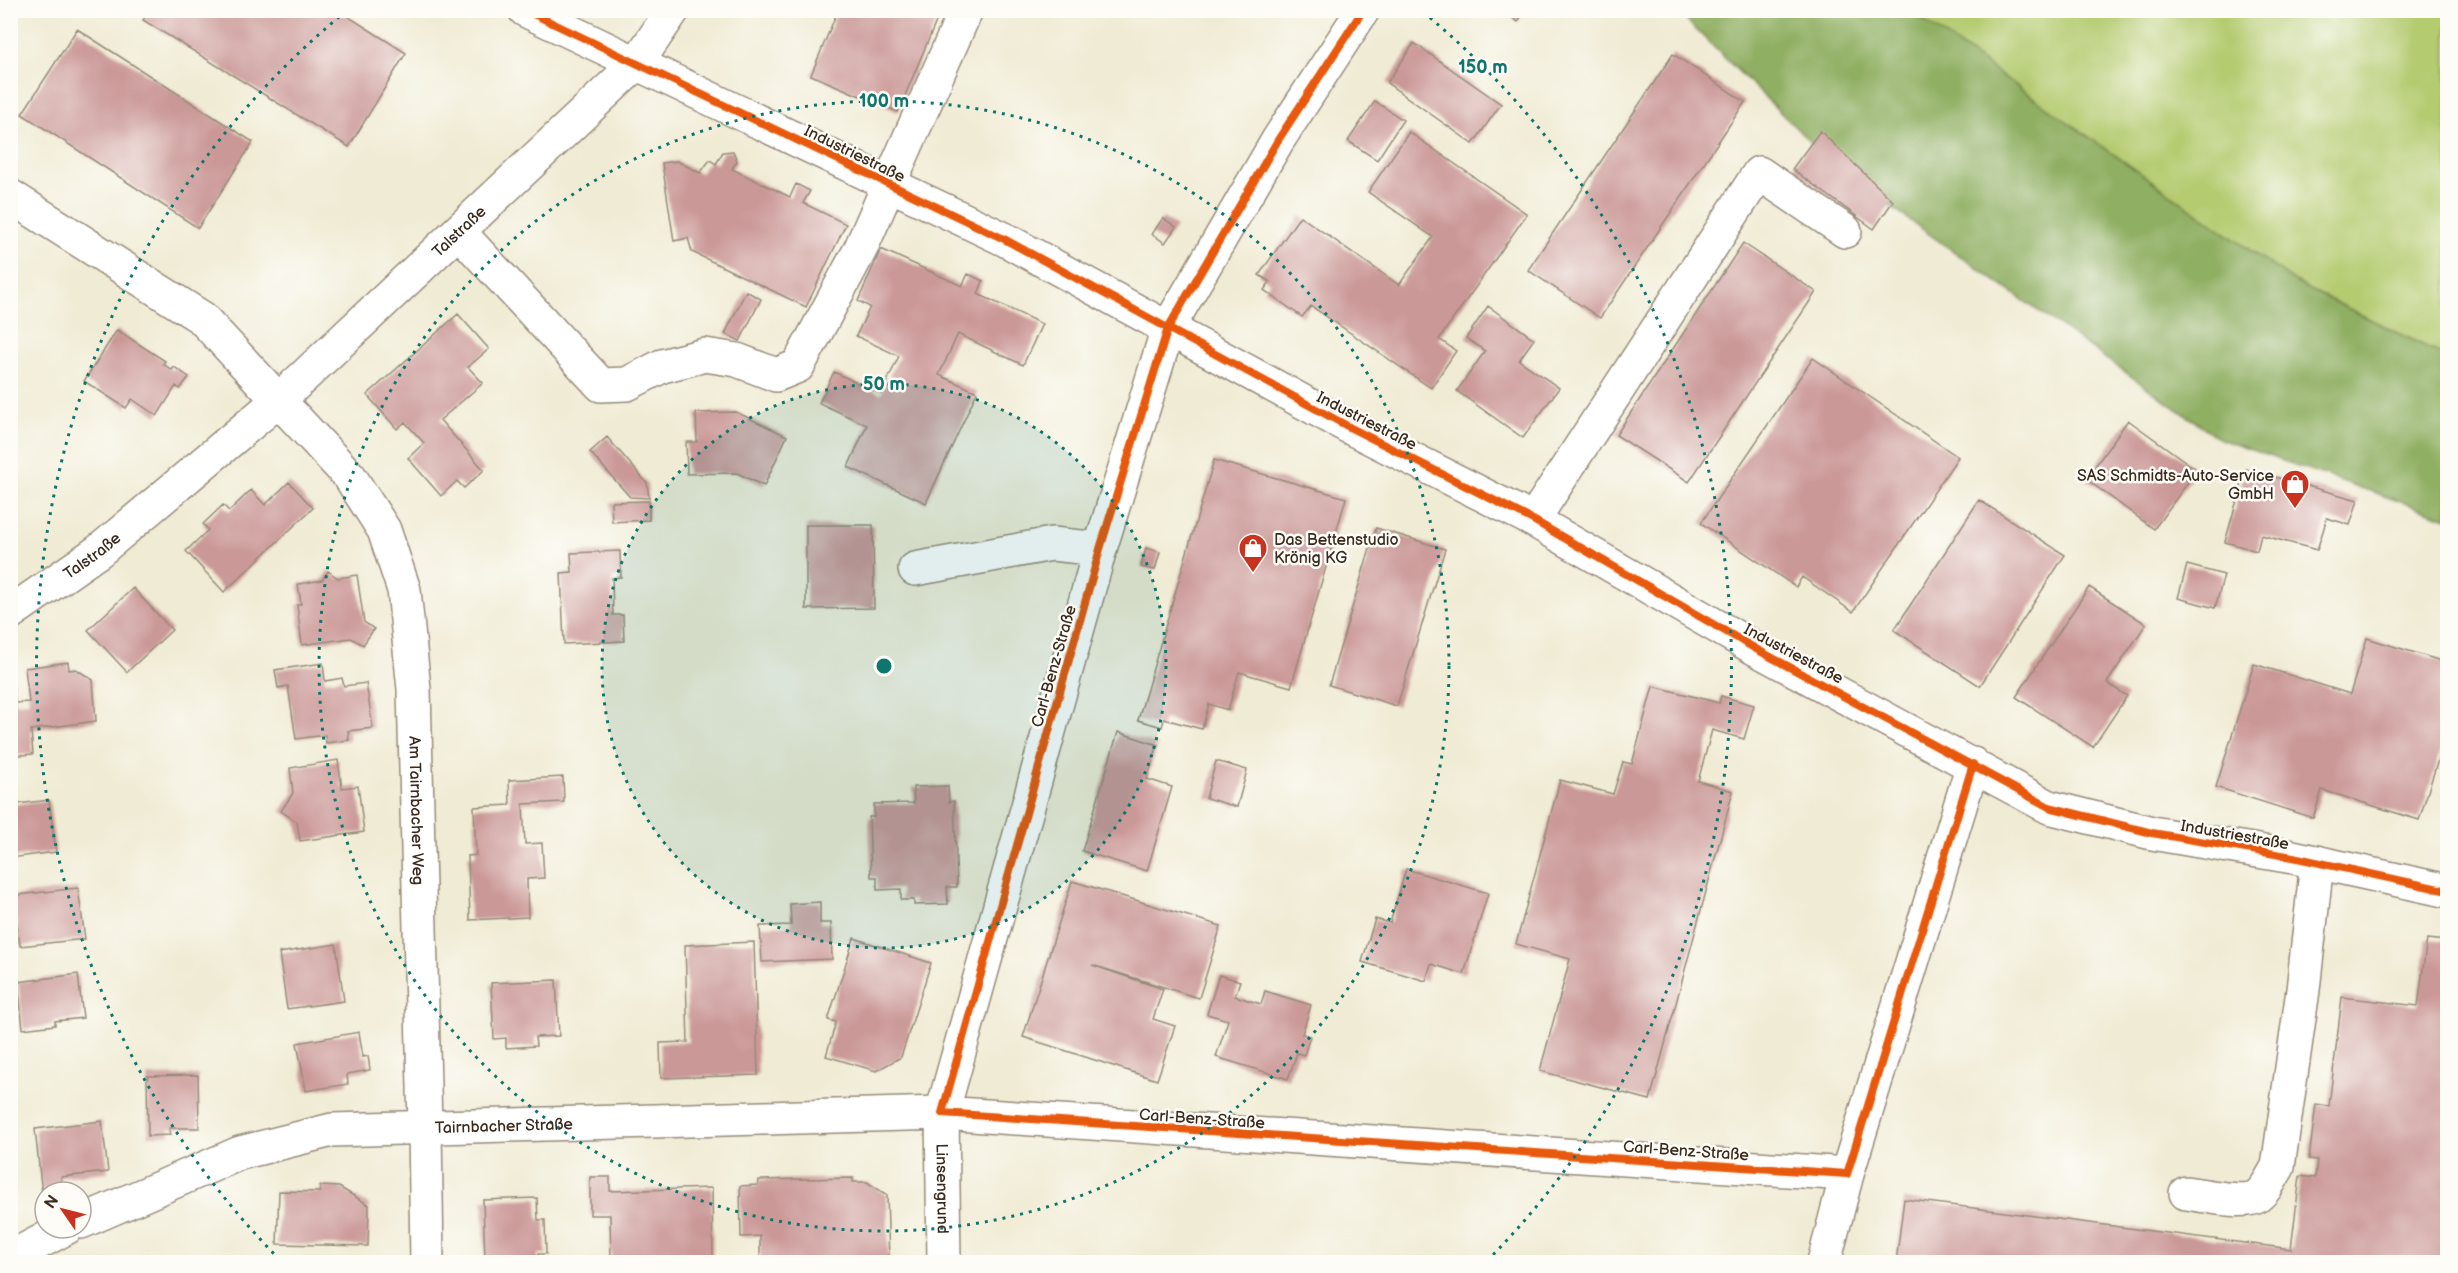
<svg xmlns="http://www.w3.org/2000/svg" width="2458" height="1273" viewBox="0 0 2458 1273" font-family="'Balsamiq Sans',sans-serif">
<rect width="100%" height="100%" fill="#fdfcf7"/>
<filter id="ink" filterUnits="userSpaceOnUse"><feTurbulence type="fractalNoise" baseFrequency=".0167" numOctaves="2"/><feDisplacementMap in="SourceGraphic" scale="12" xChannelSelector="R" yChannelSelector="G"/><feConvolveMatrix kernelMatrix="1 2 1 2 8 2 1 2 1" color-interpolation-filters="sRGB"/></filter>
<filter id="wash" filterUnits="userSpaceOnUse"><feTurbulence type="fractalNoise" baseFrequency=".008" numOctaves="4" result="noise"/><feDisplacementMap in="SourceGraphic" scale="24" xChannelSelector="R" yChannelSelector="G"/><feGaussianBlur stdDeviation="1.35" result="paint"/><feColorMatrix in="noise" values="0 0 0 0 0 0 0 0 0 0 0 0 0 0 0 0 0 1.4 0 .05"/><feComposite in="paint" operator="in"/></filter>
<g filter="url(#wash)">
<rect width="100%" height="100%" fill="#f0ebd4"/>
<path fill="#b4cb6f" stroke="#787a46" stroke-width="1.5" d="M1910 11H2447V357L2298 284Z"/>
<path fill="#8faf62" stroke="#656c40" stroke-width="1.5" d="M1677 11H1910L2298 284 2447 357V518L2220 439 1841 172Z"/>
<g id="blocks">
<path fill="#ca9897" d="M150 10H338L406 53 349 147 143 20Z
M838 10H941L898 112 811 75Z
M1501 10H1525L1518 22Z
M77 29 253 142 198 228 22 114Z
M1414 43 1501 104 1473 144 1387 83Z
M1673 54 1745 102 1600 318 1528 270Z
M1375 101 1403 120 1377 160 1348 141Z
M1820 131 1893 201 1874 229 1792 169Z
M1409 132 1527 214 1439 339 1456 351 1431 388 1311 306 1302 317 1264 290 1270 282 1259 275 1300 216 1399 285 1433 237 1368 192Z
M733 151 737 161 732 169 790 197 796 184 810 191 803 203 846 224 806 307 692 252 688 238 674 241 662 163 677 161 700 173 710 160 716 164 723 152Z
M1163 218 1176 227 1165 243 1152 234Z
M1743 243 1816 292 1689 482 1616 435Z
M881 249 962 286 968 274 983 281 978 294 1042 324 1023 365 958 334 939 375 977 392 926 503 848 467 867 425 819 403 834 372 881 394 899 356 856 336 870 307 858 301Z
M746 291 761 299 740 341 725 334Z
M1488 306 1534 339 1519 360 1559 388 1523 438 1457 391 1485 351 1466 338Z
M458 314 489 349 468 367 483 383 440 420 484 470 464 488 457 481 441 496 408 458 424 443 405 422 397 429 367 395Z
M117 330 165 361 163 364 172 370 174 367 189 377 180 389 176 386 157 416 132 399 126 408 84 381Z
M1813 358 1958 457 1853 612 1802 577 1796 587 1701 523Z
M736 412 787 436 764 486 737 473 687 474 686 442H697L696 413Z
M2128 420 2197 470 2154 529 2086 479Z
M607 437 647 483 649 498 630 497 590 452Z
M1214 460 1346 498 1291 687 1239 672 1228 710 1209 704 1202 729 1164 719 1162 727 1138 720Z
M2246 469 2358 500 2350 525 2327 518 2317 550 2261 535 2257 551 2225 542Z
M289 482 313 508 224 592 186 551 208 530 203 524 223 505 229 511 251 490 265 505Z
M1979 500 2065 555 1980 686 1894 630Z
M649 501V520L612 522 611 502Z
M806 525H873L874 608 806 609Z
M1376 528 1445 549 1397 706 1329 685Z
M1146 548 1160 552 1155 570 1141 567Z
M620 551 621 577 612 578 613 615H623L624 641 564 644 561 573 572 572 571 553Z
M2187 565 2224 575 2215 608 2178 598Z
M328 571 338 578 357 575 364 622 374 629 363 645 351 638 302 645 297 605 301 604 298 584 322 580Z
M2089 587 2146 624 2107 683 2127 696 2093 747 2016 697Z
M133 588 172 630 127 672 88 630Z
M2367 638 2448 663V728L2419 820 2322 790 2313 818 2216 787 2254 664 2350 694Z
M68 662 69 670 76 669 93 680 96 721 31 730 33 754 10 756V681H13L15 703 29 702 25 668Z
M323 663 325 681 342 678 344 686 366 683 373 728 348 731 349 740 326 743 325 735 296 739 288 686 278 688 275 670Z
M1653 686 1719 703 1721 696 1754 705 1744 739 1712 730 1698 781 1733 791 1650 1100 1540 1071 1570 959 1516 944 1560 780 1613 794 1623 762 1632 764Z
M1118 732 1158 745 1147 779 1172 787 1147 871 1082 851Z
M338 760 342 788 358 786 364 832 300 841 297 822 281 811 293 793 290 768Z
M1216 761 1247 770 1237 807 1206 798Z
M563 777 564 802 523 804 525 844 542 843 544 878 527 879 528 917 470 920 468 856 476 855 474 807 510 805 509 780Z
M948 786 949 802 954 801 957 887H947L948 904 914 905V900H901V889L877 890V877H871L869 817H874V804L914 803 913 787Z
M49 800 56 852 10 858V805Z
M1406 869 1488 893 1464 974 1431 964 1426 981 1362 962 1375 919 1390 923Z
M1072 881 1221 926 1199 998 1092 965 1163 989 1153 1019 1175 1026 1157 1080 1023 1037Z
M78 888 85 939 20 946 17 922 10 923V896Z
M820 902V923H831L832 959 762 962 760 926 791 925 790 904Z
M854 938 931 963 901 1057 876 1071 826 1056 836 1022 828 1020Z
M2427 939 2448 941V1262H1896L1904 1199 2291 1249 2300 1176 2315 1178 2317 1160 2309 1159 2316 1104 2329 1106 2342 997 2418 1006Z
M754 942 758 1075 661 1078 660 1043 688 1042 685 945Z
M336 944 344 1001 287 1009 279 953Z
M78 974 83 1018 55 1021V1025L23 1029 18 982Z
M1219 975 1240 981 1235 996 1261 1004 1265 991 1311 1005 1302 1034 1310 1036 1304 1055 1297 1053 1288 1079 1216 1057 1228 1020 1207 1014Z
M556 980 559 1036 535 1037 536 1046 506 1048V1038L494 1039 491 983Z
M359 1032 363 1057 368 1056 370 1070 347 1074 348 1084 306 1091 297 1043Z
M198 1075 199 1128H169L170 1135 148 1136 147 1076Z
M102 1121 108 1172 61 1177 63 1192 42 1194 35 1129Z
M590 1177H610V1191L712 1188 713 1262H611L610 1215H590Z
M853 1178V1182H867L887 1195 889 1262H760V1236L741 1237 740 1186 758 1185 759 1180Z
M320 1186 339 1187 369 1205 368 1246 277 1244 279 1191 320 1192Z
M537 1198 538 1220H545L546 1254H538L539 1262H485L483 1200Z"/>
</g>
</g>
<g filter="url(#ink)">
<use href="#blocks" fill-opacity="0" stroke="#968a79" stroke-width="1.5"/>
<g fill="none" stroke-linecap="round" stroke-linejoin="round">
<g stroke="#968a79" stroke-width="36">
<g id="minor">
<path d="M525 10 1004 239 1351 428 1533 520 1756 649 2049 807 2152 833 2293 857 2448 891"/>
<path d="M1363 10 1278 140 1168 328 1100 549 942 1113 1847 1174 1973 764"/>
<path id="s1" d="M10 196 202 318 350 477 384 530 404 590 414 689 425 1127 427 1262"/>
<path d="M459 232 601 385 627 384 662 366 705 355 737 360 776 375 798 366 860 250 966 10"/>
<path d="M1533 520 1759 173 1845 231"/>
<path d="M915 569 1052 544 1100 549"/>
<path id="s2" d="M10 613 99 551 280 399 637 63 673 10"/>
<path d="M2186 1193C2202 1195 2242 1204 2256 1197 2266 1191 2272 1176 2278 1167L2303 990 2317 862"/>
<path id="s3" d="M81 1222 240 1153 332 1130 942 1113 944 1262"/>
<path d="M10 1258 66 1228"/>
<path d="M1824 1262 1847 1174"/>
</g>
</g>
<use href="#minor" stroke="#fff" stroke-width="33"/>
<g stroke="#fdfcf7" stroke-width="11">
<path id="cycleway" d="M525 10 1004 239 1351 428 1533 520 1756 649 2049 807 2152 833 2293 857 2448 891
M1363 10 1278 140 1168 328 1100 549 942 1113 1847 1174 1973 764"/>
</g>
<use href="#cycleway" stroke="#e8590c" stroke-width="8"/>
</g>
</g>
<circle cx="884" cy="666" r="282" fill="#0f766e" fill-opacity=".12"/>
<g fill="none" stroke="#0f766e" stroke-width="3" stroke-dasharray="3 6">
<circle cx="884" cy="666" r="282"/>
<circle cx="884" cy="666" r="565"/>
<path d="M280 1260A847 847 0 0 1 345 12M1423 12A847 847 0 0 1 1488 1260"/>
</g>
<defs>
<g id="shop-pin" transform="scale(1.5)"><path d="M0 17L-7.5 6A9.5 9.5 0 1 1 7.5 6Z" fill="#c8321e" stroke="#fdfcf7"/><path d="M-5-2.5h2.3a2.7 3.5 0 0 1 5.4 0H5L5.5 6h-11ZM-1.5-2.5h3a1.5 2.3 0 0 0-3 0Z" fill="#fff"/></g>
</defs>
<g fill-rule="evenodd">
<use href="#shop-pin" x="2295" y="484"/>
<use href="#shop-pin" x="1253" y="548"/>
</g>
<g text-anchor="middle" stroke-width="5" stroke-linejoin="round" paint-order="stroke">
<g font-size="16" fill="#3b2a1e" stroke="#fdfcf7">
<text transform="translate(855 153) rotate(26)" y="6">Industriestraße</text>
<text dy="6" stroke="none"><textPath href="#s2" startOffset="590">Talstraße</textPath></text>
<text transform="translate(1367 420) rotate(27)" y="6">Industriestraße</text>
<text dy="6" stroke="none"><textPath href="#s2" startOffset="100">Talstraße</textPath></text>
<text transform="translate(1794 653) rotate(28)" y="6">Industriestraße</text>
<text transform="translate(1053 666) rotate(-74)" y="6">Carl-Benz-Straße</text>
<text dy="6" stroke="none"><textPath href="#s1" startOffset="792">Am Tairnbacher Weg</textPath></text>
<text transform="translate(2235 834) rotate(10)" y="6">Industriestraße</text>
<text transform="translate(1202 1118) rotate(4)" y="6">Carl-Benz-Straße</text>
<text dy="6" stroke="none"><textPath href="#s3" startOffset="440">Tairnbacher Straße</textPath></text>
<text transform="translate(1686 1150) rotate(4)" y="6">Carl-Benz-Straße</text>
<text dy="6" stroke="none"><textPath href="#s3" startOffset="954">Linsengrund</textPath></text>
</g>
<g font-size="16" fill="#3b2a1e" stroke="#fdfcf7" text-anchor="end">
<text x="2274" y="481">SAS Schmidts-Auto-Service<tspan x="2274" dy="18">GmbH</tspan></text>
<text x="1274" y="545" text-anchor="start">Das Bettenstudio<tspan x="1274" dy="18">Krönig KG</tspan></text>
</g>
</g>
<circle cx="884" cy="666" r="9" fill="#0f766e" stroke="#fdfcf7" stroke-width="3"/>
<g font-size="18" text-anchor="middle" font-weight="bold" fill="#0f766e" stroke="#fdfcf7" stroke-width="5" stroke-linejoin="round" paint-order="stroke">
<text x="1483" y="73">150 m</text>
<text x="884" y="107">100 m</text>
<text x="884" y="390">50 m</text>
</g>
<rect width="2458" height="1273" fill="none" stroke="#fdfcf7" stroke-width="36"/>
<g transform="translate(63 1210) rotate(305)"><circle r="28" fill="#fdfcf7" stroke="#afa8a0" stroke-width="1.5"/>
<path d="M0-4.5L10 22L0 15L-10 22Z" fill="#c8321e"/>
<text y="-9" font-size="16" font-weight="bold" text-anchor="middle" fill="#3b2a1e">N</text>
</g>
</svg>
